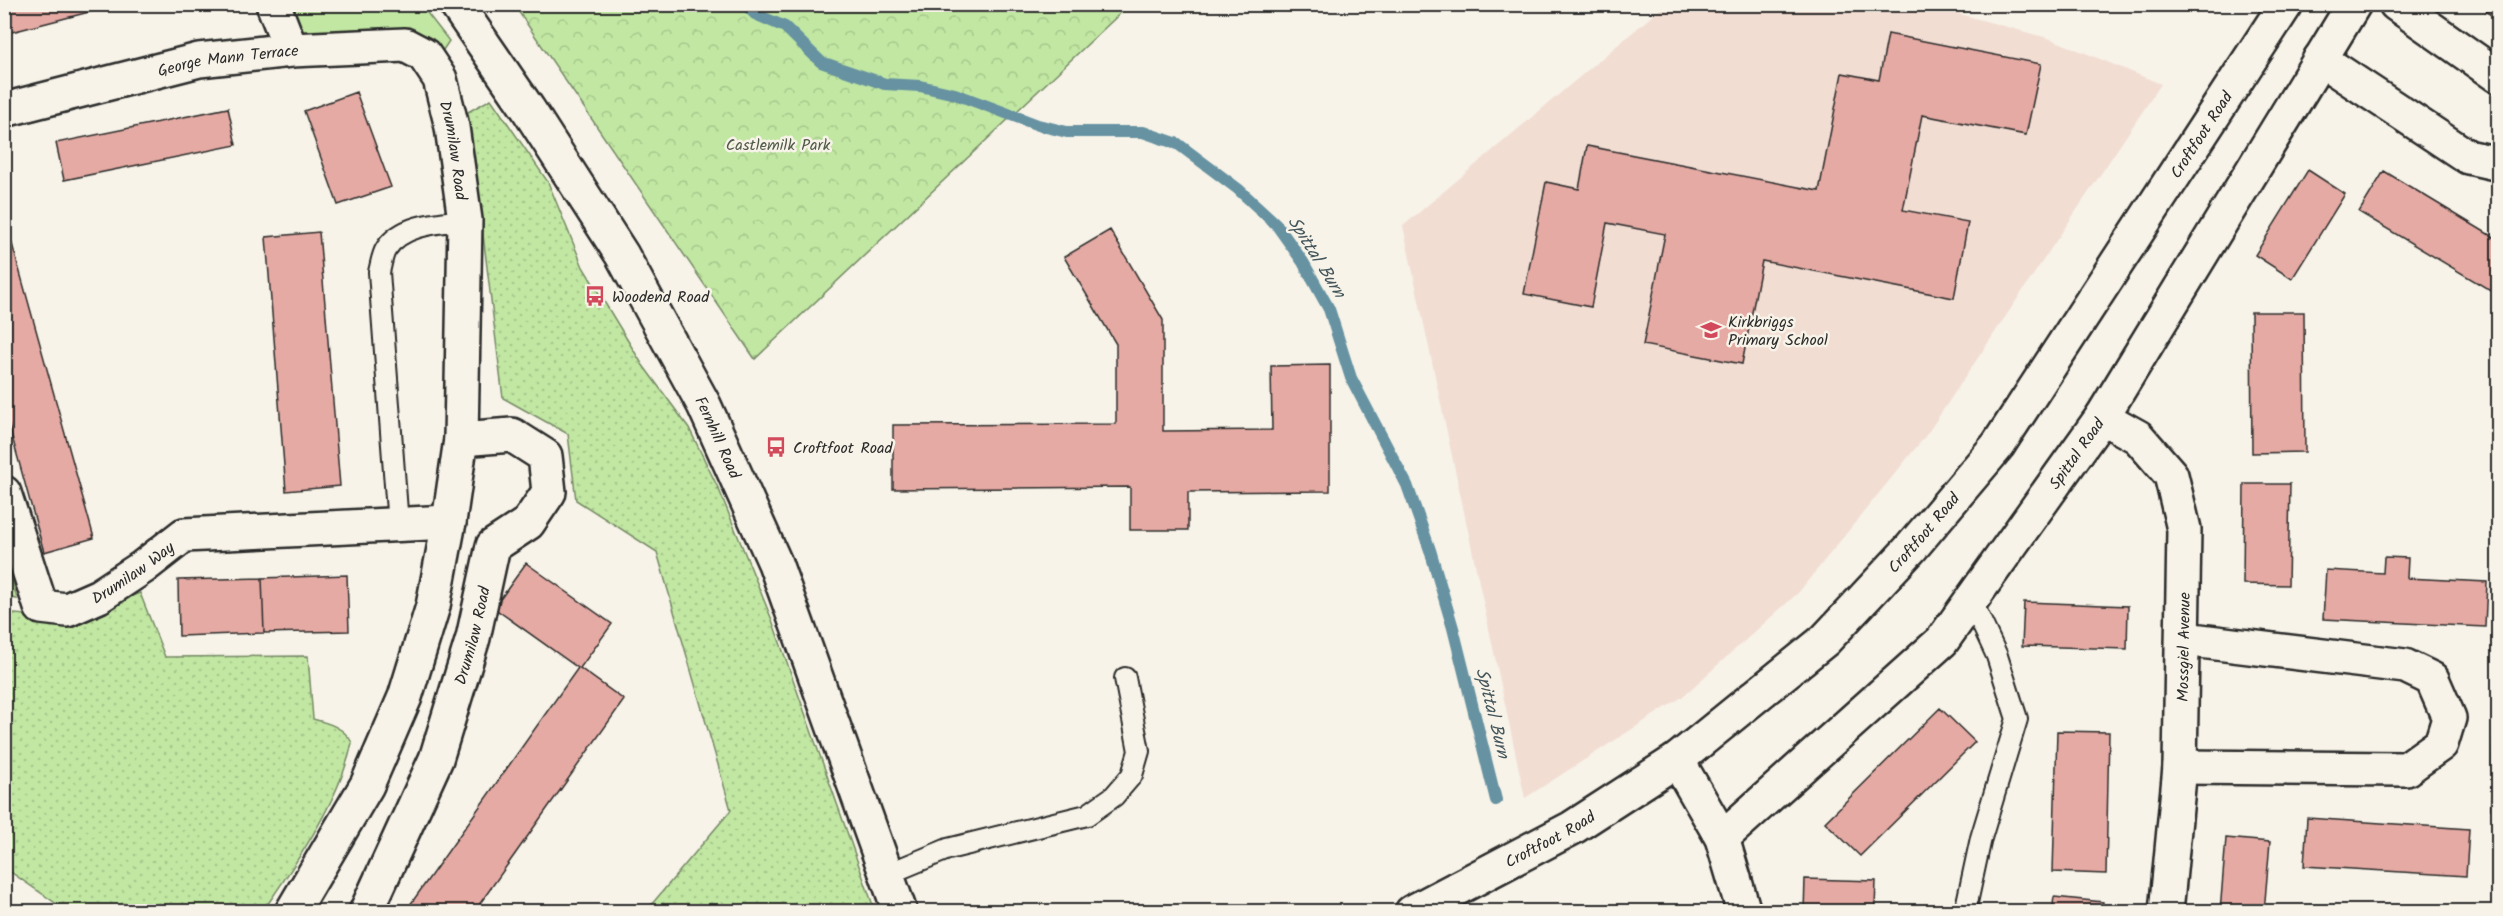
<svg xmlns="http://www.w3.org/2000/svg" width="2503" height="916" viewBox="0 0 2503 916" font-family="Kalam,sans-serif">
<defs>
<pattern id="grass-dots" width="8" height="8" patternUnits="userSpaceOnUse" patternTransform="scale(1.5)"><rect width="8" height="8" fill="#c1e7a2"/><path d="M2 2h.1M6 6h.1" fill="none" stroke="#a6c68c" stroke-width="1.8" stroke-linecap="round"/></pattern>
<pattern id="forest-crowns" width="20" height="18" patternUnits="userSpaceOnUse" patternTransform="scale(1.5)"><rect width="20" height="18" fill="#c1e7a2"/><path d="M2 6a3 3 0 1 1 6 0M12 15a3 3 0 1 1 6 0" fill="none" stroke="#a6c68c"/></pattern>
</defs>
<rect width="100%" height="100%" fill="#f7f3e8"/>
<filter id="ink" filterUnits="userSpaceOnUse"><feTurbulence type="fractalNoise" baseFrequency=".0167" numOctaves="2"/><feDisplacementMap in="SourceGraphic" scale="12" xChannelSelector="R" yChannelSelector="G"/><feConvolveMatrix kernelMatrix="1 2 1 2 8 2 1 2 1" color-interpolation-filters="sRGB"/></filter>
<g filter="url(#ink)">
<path fill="#f2ddd3" d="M1665 5H1927L2051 39 2161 84 1927 434 1798 593 1682 697 1525 798 1403 226Z"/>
<path fill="url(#grass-dots)" stroke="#768966" stroke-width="1.5" d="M491 99 548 182 583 267 642 364 689 428 720 492 772 620 875 911H646L731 810 657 552 576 500 568 434 503 398 468 112Z
M4 552H5L17 599 5 597Z
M140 593 165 657 308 656 313 719C329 723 345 728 352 743 340 800 296 863 263 911H67L5 868 4 613 70 619Z"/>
<path fill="url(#forest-crowns)" stroke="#768966" stroke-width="1.5" d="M514 5H1129L755 359Z"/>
<path fill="#c1e7a2" stroke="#768966" stroke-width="1.5" d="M280 5H421L449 41 441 53 373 31 300 32Z"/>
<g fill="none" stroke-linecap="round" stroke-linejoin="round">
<path stroke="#6692a1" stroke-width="12" d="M745 4 755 14 785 27 821 62 885 84 920 86 955 94 1038 125 1067 132H1143L1178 144 1238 189 1276 224 1303 262 1329 309 1351 378 1407 485 1430 550 1453 628 1496 800"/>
</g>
<path fill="#e5aaa3" stroke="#2b2b2b" stroke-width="1.5" d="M4 4H120L4 34Z
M2491 4H2498V19L2486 12Z
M1888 34 2041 64 2026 135 1922 115 1903 210 1968 222 1954 298 1762 261 1742 364 1643 345 1665 234 1607 223 1591 307 1524 294 1546 182 1579 189 1587 146 1819 191 1842 73 1879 80Z
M356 92 391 187 338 205 304 111Z
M228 108 236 145 64 180 56 143Z
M2308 170 2345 194 2292 279 2255 255Z
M2384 171 2498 240V295L2359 212Z
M4 215 94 538 44 552 4 408Z
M1110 230 1163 320V431L1272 430 1271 366 1330 365V491L1188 492V530H1130V487L893 489V425L1116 424V344L1064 257Z
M319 232 340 486 286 491 266 237Z
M2251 312H2304L2305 452 2252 453Z
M2244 484H2290L2288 585 2243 584Z
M2384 557 2408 558 2407 578 2487 582 2485 627 2323 619 2326 570 2383 573Z
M526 563 612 624 580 668 624 700 474 912H405L578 668 494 608Z
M347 575 349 631 264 633 262 578Z
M262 578 264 633 179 636 178 580Z
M2024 602 2128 606 2127 649 2022 646Z
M2497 648H2498V809H2491Z
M1940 708 1975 742 1860 856 1825 822Z
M2057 731 2109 732 2106 874 2053 872Z
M2307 818 2469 829 2466 876 2304 866Z
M2226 838 2270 842 2264 912H2220Z
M1805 879 1876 881 1875 908H1855V912H1804Z
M2054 897 2103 902 2102 912H2052Z"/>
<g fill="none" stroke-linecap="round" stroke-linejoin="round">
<g stroke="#2b2b2b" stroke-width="24">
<path id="service" d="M398 525 379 272C381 265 382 255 386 249 402 224 439 223 465 220
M885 875 948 849 1087 815 1114 796 1132 775 1139 751 1125 678
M1965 912 1981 838 2017 719 1997 656 1971 600"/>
</g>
<g stroke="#2b2b2b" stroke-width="38">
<g id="minor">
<path d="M273 4 291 50"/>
<path d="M2396 4 2498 76"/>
<path d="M2320 59 2468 157 2495 163 2498 161"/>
<path id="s1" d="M4 110 199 60 291 50 405 45 424 55 440 79 452 127 465 220 461 439 449 522 433 606 405 697 367 785 292 912"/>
<path d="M2102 417 2138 437 2171 475 2184 529 2180 767 2166 912"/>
<path id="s2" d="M4 493 41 607 67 610 99 596 143 567 184 535 449 522"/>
<path d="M1677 760 1722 838 1744 912"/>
<path d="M2180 767 2406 769 2441 744 2449 718 2432 679 2405 666 2184 639"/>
<path id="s3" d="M1722 838 1942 641 2102 417 2354 4"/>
<path id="s4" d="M366 912 436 759 473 638 493 546 528 523 549 492 545 456 512 435 461 439"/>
</g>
</g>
<g stroke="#2b2b2b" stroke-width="38">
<g id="tertiary">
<path id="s5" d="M1412 912 1572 828 1677 760 1825 640 1911 548 1998 445 2286 4"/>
</g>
</g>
<g stroke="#2b2b2b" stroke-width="38">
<g id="primary">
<path id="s6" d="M456 4 528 109 622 255 704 405 775 563 900 912"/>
</g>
</g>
<use href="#service" stroke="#f7f3e8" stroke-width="20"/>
<use href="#minor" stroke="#f7f3e8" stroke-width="33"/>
<use href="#tertiary" stroke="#f7f3e8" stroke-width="33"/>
<use href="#primary" stroke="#f7f3e8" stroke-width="33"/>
</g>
</g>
<defs>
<g id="bus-bare" transform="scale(1.62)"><path d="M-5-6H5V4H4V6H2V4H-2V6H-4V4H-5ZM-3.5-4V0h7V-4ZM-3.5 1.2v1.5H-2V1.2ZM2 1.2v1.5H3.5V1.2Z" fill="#d1495b" stroke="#f7f3e8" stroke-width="2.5" paint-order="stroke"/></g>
<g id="school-bare" transform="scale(1.62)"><path d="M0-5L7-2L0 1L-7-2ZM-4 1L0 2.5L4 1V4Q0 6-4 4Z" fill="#d1495b" stroke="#f7f3e8" stroke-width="2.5" paint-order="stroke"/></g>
</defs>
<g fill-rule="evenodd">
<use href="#bus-bare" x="595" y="296"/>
<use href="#school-bare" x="1711" y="330"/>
<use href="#bus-bare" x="776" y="447"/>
</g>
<g text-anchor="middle" stroke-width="5" stroke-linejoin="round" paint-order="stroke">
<g font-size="16" fill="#2b2b2b" stroke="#f7f3e8">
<text dy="6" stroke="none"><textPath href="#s1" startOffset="230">George Mann Terrace</textPath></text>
<text dy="6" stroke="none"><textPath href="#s5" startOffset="1128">Croftfoot Road</textPath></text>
<text dy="6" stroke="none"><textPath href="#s1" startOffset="531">Drumilaw Road</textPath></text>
<text dy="6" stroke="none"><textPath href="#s6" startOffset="507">Fernhill Road</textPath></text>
<text dy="6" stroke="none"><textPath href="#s3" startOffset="526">Spittal Road</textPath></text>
<text dy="6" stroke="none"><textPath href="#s5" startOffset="642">Croftfoot Road</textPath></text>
<text dy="6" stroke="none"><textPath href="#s2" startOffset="222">Drumilaw Way</textPath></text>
<text dy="6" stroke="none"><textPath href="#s4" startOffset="297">Drumilaw Road</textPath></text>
<text transform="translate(2183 647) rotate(-89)" y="6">Mossgiel Avenue</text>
<text dy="6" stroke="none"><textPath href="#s5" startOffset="156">Croftfoot Road</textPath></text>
</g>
<g font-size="16" fill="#505a49" stroke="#f7f3e8">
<text x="778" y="150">Castlemilk Park</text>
</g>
<g font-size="16" fill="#2b2b2b" stroke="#f7f3e8" text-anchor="start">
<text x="612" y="302">Woodend Road</text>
<text x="1728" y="327">Kirkbriggs<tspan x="1728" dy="18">Primary School</tspan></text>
<text x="793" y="453">Croftfoot Road</text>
</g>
<g font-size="18" font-style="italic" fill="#44565c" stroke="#f7f3e8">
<text transform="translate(1317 257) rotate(58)" y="6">Spittal Burn</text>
<text transform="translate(1493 713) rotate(76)" y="6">Spittal Burn</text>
</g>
</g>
<rect width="2503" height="916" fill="none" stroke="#f7f3e8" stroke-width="24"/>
<rect x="12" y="12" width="2479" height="892" fill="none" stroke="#2b2b2b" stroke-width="2" filter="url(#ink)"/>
</svg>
